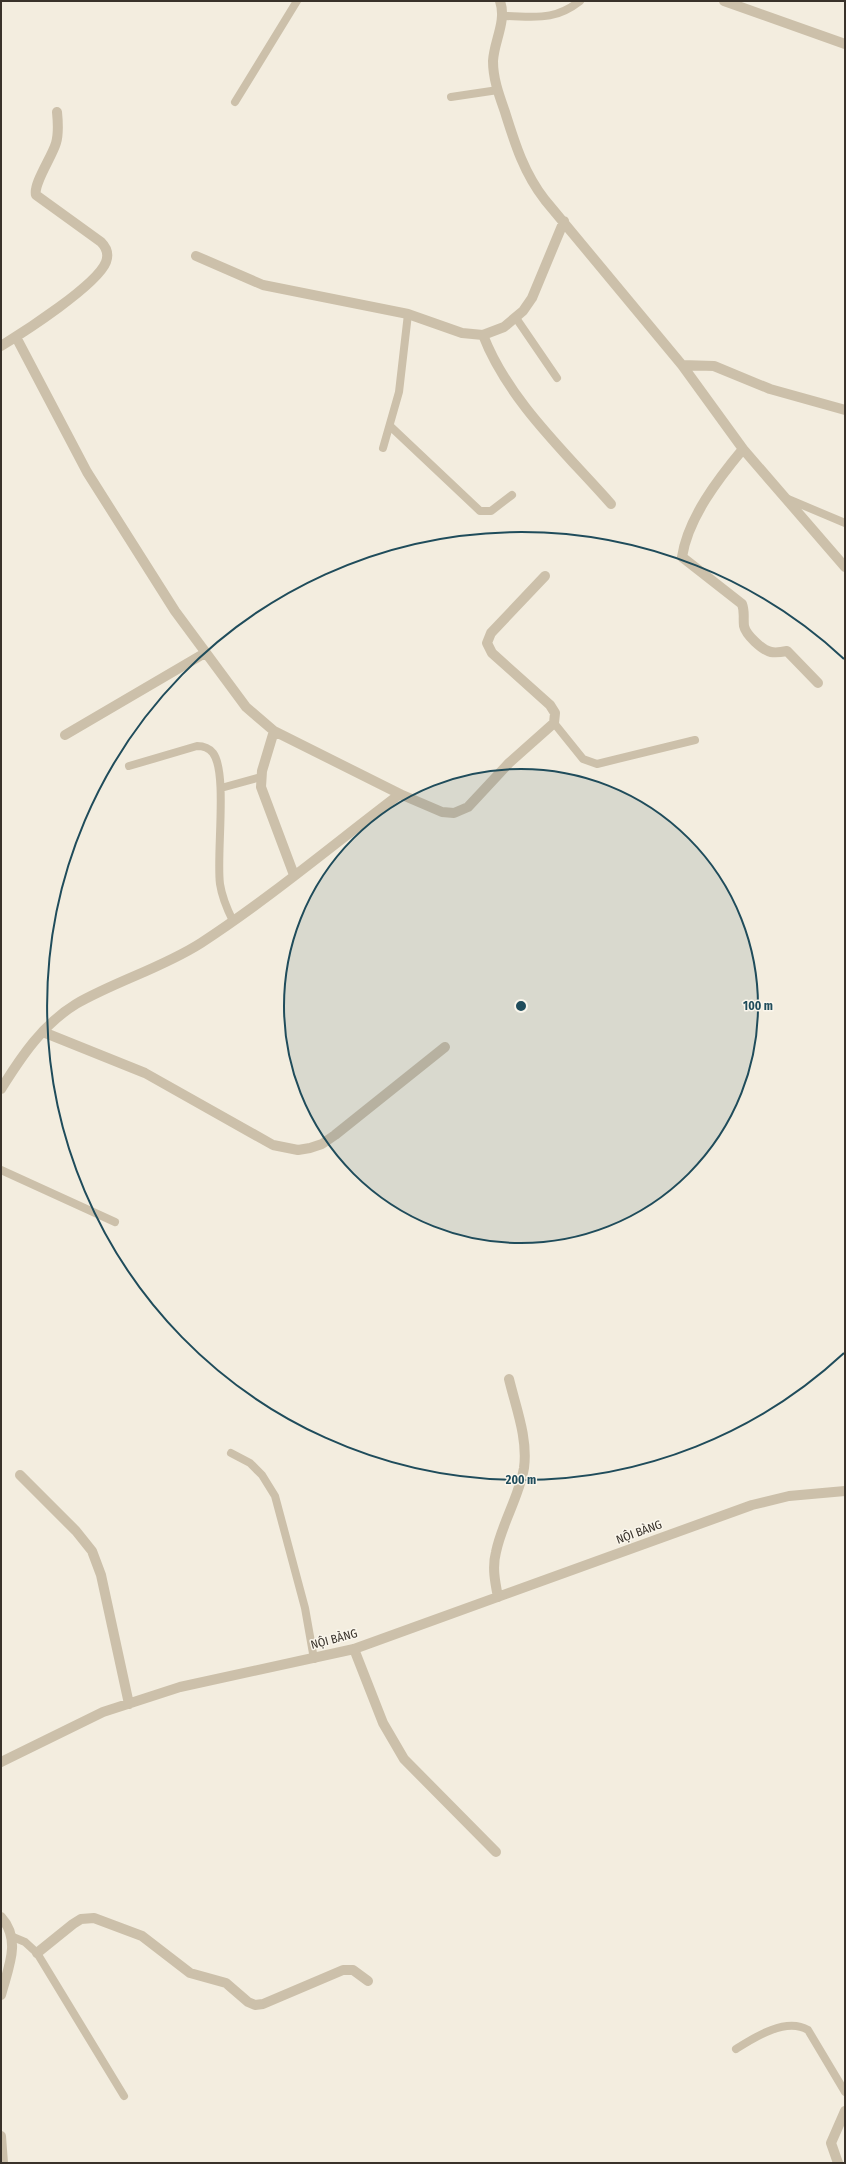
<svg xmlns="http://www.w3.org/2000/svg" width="846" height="2164" viewBox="0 0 846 2164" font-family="'Fira Sans Condensed',sans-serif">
<rect width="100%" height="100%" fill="#f3eddf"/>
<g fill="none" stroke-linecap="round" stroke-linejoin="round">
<path stroke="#ccc0aa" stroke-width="8" d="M502 16C534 16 553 22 580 1
M451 97 498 90
M235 102 297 1
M516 318 557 378
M390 426 480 511H491L512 495
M383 448 399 392 408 314
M788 499 845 523
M554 723 583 759 597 764 695 740
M129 766 197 746C203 746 209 748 213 753 228 773 216 855 220 884 222 897 227 909 233 921
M221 788 261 777
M1 1170 115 1222
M231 1453 250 1463 262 1475 275 1496 305 1608 314 1659
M13 1937 25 1942 37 1953 124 2096
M736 2049C755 2037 786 2017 808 2030L845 2092"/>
<path stroke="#ccc0aa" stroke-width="10" d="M500 1C507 21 494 41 493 61 493 79 499 95 505 112 515 144 524 173 545 200L682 365 743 449 845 567
M724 1 845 44
M196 256 263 285 408 314 462 333 483 335 504 327 523 311 532 298 564 221
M483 335C508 400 565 452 611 504
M16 337 87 472 175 611 246 707 274 731 400 794 442 812 454 813 468 807 509 763 554 723 555 713 550 705 492 653 487 643 491 633 545 576
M1 346C24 332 97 285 106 262 109 254 106 247 101 242L36 195C33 184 52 157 56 143 59 133 58 122 57 112
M682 365 714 366 770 389 845 410
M743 449C718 479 688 518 682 557L742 604C745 612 743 617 744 626 746 635 762 650 771 652 776 653 782 652 787 651L818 683
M274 731 262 771 261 787 294 875
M65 735 205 653
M43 1032 145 1073 273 1145 298 1150 310 1148 322 1144 335 1135 445 1047
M1 1089C21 1057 43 1024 76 1004 116 981 162 968 201 943 270 898 334 844 400 794
M20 1475 76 1531 92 1551 101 1575 129 1704
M498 1597C495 1582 492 1567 496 1552 502 1523 519 1497 524 1468 528 1438 516 1408 509 1379
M354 1649 383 1723 404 1759 496 1852
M1 1762 103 1712 180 1687 354 1649 752 1505 789 1496 845 1491
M1 1917C22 1940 8 1968 1 1995
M37 1953 73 1924 81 1919 94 1918 142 1936 190 1973 226 1983 248 2002 255 2005 263 2004 343 1970H353L368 1981
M1 2136 3 2163
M838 2163 831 2143 845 2111"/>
</g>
<circle cx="521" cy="1006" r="237" fill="#1f4c5b" fill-opacity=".12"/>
<g fill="none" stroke="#1f4c5b" stroke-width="2">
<circle cx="521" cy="1006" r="237"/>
<path d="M844 1353A474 474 0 1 1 844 659"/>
</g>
<g text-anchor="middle" stroke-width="3" stroke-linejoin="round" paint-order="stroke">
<g font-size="12" fill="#39322a" stroke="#faf6ec">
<text transform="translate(639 1532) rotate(-20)" y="4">NỘI BÀNG</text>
<text transform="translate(334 1639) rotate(-15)" y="4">NỘI BÀNG</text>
</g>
</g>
<circle cx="521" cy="1006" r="6" fill="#1f4c5b" stroke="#faf6ec" stroke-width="2"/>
<g font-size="12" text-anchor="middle" font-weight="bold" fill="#1f4c5b" stroke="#faf6ec" stroke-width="3" stroke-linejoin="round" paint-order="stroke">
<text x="758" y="1010">100 m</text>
<text x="521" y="1484">200 m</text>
</g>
<rect width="846" height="2164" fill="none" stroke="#39322a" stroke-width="4"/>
</svg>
